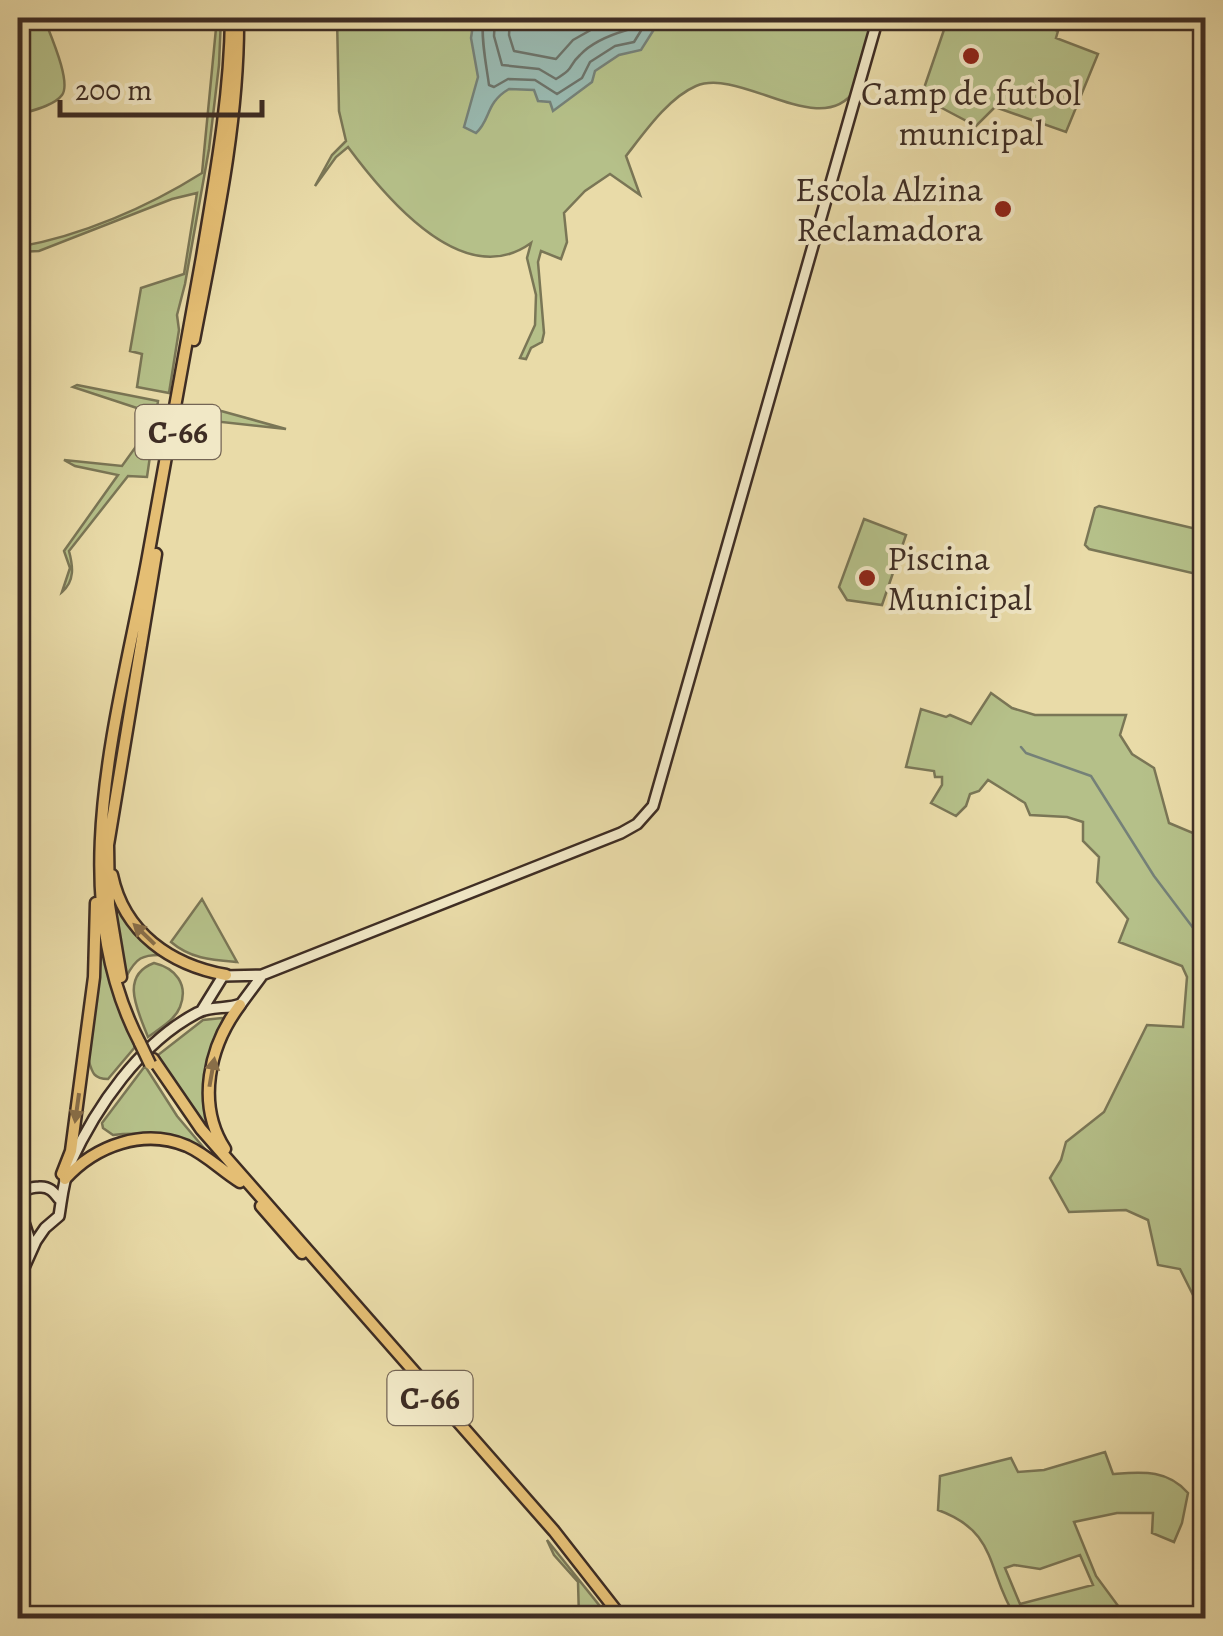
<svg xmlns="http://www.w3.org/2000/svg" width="1223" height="1636" viewBox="0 0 1223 1636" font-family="Alegreya,serif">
<rect width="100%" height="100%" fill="#e9dba8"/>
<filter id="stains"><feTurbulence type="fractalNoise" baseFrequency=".002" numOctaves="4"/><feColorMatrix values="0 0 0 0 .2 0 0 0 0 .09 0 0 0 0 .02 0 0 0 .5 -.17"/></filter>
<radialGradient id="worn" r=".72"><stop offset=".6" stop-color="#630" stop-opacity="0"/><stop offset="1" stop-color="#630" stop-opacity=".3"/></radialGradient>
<path fill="#b5c089" stroke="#7a7656" stroke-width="2.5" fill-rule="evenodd" d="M18 18H44C49 32 72 82 62 95 54 106 30 111 18 115Z
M217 18H221L219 65 209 149 185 284 177 315 179 330 169 393 137 387 142 354 130 351 141 288 184 274 197 193 172 199 39 251 18 252V247C81 236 148 207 202 173Z
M337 18H880C873 40 869 70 855 90 821 141 741 67 696 86 668 98 644 133 626 156L640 195 610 174 585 191 564 213 567 242 561 259 541 251 538 262 544 333 542 342 531 348 526 359 520 358 535 325 536 295 527 258 531 243C463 292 385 197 348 147L336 157 315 186 332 155 346 141 339 111Z
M948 18H1027L1058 31 1056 38 1098 54 1066 132 995 107 976 126 921 97Z
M77 385 158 401 147 477 128 476 69 551C73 566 75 581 62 592L70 568 64 551 118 475 75 466 64 460 122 466 145 434 140 409 73 387Z
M187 406 214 409 286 429 185 418Z
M1099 506 1205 531V576L1089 549 1085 545 1095 508Z
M864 519 906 535 882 605 847 600 839 587Z
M991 693 1012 708 1035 715H1126L1120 735 1132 754 1154 768 1169 823 1205 838V1319L1180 1269 1158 1265 1148 1220 1126 1210 1069 1212 1050 1178 1061 1160 1066 1142 1104 1112 1147 1025 1183 1027 1187 977 1182 966 1119 942 1128 919 1097 882 1099 857 1083 841V822L1067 817 1030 815 1025 803 988 780 979 791 970 794 966 806 956 816 931 803 942 785V777H935L934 771 906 767 921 709 946 717 950 715 971 724Z
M112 899 140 936 164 955C142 954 136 958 126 977Z
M202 899 237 962C212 960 191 959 171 942Z
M102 937 116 995 135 1047 108 1079C93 1079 92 1072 88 1058Z
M154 963C175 968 189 984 180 1007 175 1020 159 1029 148 1037 138 1011 119 976 154 963Z
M222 1018 226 1020 208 1075 214 1140 167 1073 158 1055 203 1020Z
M145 1066 177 1116 209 1154C176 1139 150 1130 113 1135L103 1128 102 1123Z
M1105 1452 1113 1474C1142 1472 1167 1469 1188 1493L1182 1523 1174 1542 1152 1533 1153 1513H1117L1074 1522 1096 1576 1127 1618H1016C986 1571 999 1532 938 1510L940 1476 1011 1458 1018 1472 1044 1470ZM1080 1555 1093 1585 1020 1604 1005 1568 1014 1565 1040 1569Z
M547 1540 603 1610 590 1618H579L578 1582 554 1555Z"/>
<path fill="#99b9b0" stroke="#758178" stroke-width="2.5" d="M474 18H651L653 31 641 50 619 55 595 71 592 82 553 111 550 102 538 101 534 90 509 89C485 103 491 120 476 133L464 127 478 77 471 38Z"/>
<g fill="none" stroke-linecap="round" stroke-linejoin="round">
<path stroke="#6c736a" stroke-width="2.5" d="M483 18C481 40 486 63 489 85L494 87 508 79 535 80 557 94 582 78 590 62 615 46 634 42 642 29 641 18
M495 18 494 36 502 65 539 69 556 79C576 67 567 67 580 55 592 42 610 35 627 30L629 18
M510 18 509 35 514 51 556 59 573 40 612 18"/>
<path stroke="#758178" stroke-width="2.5" d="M1021 747 1026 753 1091 776 1154 876 1206 945"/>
<g stroke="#3e2d24" stroke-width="14">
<path id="secondary" d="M202 1010 223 976 262 975 621 833 637 824 653 806 878 18
M31 1248C31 1230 1 1188 39 1187 49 1186 54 1192 59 1199
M18 1281 36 1241 45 1228 59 1216C62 1198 63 1182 70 1164 96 1107 140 1043 197 1013 212 1005 227 1010 241 1004L261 977"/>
</g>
<g stroke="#3e2d24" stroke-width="15">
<path id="trunk" d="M194 340C214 235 239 125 238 18
M112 875C124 933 171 965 226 975
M121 977 109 905 108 845 156 554
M140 1043C62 894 118 717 147 562 166 461 184 359 202 257 215 178 230 98 231 18
M153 1059 201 1129 554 1531 622 1618
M225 1149C196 1104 209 1046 240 1005
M62 1174 71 1151 94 977 96 903
M65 1179C96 1145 144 1128 187 1146 207 1155 222 1171 240 1182
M261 1206 302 1253"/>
</g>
<use href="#secondary" stroke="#f1e8c6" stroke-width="9"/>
<use href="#trunk" stroke="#e4be74" stroke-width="10"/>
<g stroke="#3e2d24" stroke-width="15" stroke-linecap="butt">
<path id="trunk-bridge" d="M140 1043 150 1064"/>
</g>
<use href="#trunk-bridge" stroke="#e4be74" stroke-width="10"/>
</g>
<defs><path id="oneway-solid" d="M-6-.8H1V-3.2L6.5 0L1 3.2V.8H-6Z" transform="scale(2.5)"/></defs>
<g fill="#896e48">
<use href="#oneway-solid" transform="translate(144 934) rotate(-136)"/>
<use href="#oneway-solid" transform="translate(212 1072) rotate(-80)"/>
<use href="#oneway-solid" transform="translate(77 1108) rotate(98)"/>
</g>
<g fill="#8f2418" stroke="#f1e8c6" stroke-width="4">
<circle cx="971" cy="56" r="10"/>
<circle cx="1003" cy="209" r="10"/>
<circle cx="867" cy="578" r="10"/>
</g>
<g text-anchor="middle" stroke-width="8" stroke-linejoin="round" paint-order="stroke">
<g fill="#f1e8c6" stroke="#746555" stroke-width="2.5">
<rect x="135.5" y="405" width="85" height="54" rx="8"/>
<rect x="387.5" y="1371" width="85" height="54" rx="8"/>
</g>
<g font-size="32" font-weight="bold" fill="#3e2d24">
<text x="178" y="443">C-66</text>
<text x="430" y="1409">C-66</text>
</g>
<g font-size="35" fill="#3e2d24" stroke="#f1e8c6">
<text x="971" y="105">Camp de futbol<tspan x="971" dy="40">municipal</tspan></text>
<text x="983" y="201" text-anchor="end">Escola Alzina<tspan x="983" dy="40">Reclamadora</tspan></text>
<text x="887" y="570" text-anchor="start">Piscina<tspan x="887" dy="40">Municipal</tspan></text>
</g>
</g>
<rect width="1223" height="1636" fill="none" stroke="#e9dba8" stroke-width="60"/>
<rect x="20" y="20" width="1183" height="1596" fill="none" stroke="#3e2d24" stroke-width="5"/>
<rect x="30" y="30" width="1163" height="1576" fill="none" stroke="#3e2d24" stroke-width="2.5"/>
<path d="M60 100v15h202v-15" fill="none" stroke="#3e2d24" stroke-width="5"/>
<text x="75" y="100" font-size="30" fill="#3e2d24" stroke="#f1e8c6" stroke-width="8" paint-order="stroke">200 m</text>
<rect width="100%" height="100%" filter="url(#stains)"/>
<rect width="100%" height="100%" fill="url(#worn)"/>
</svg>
